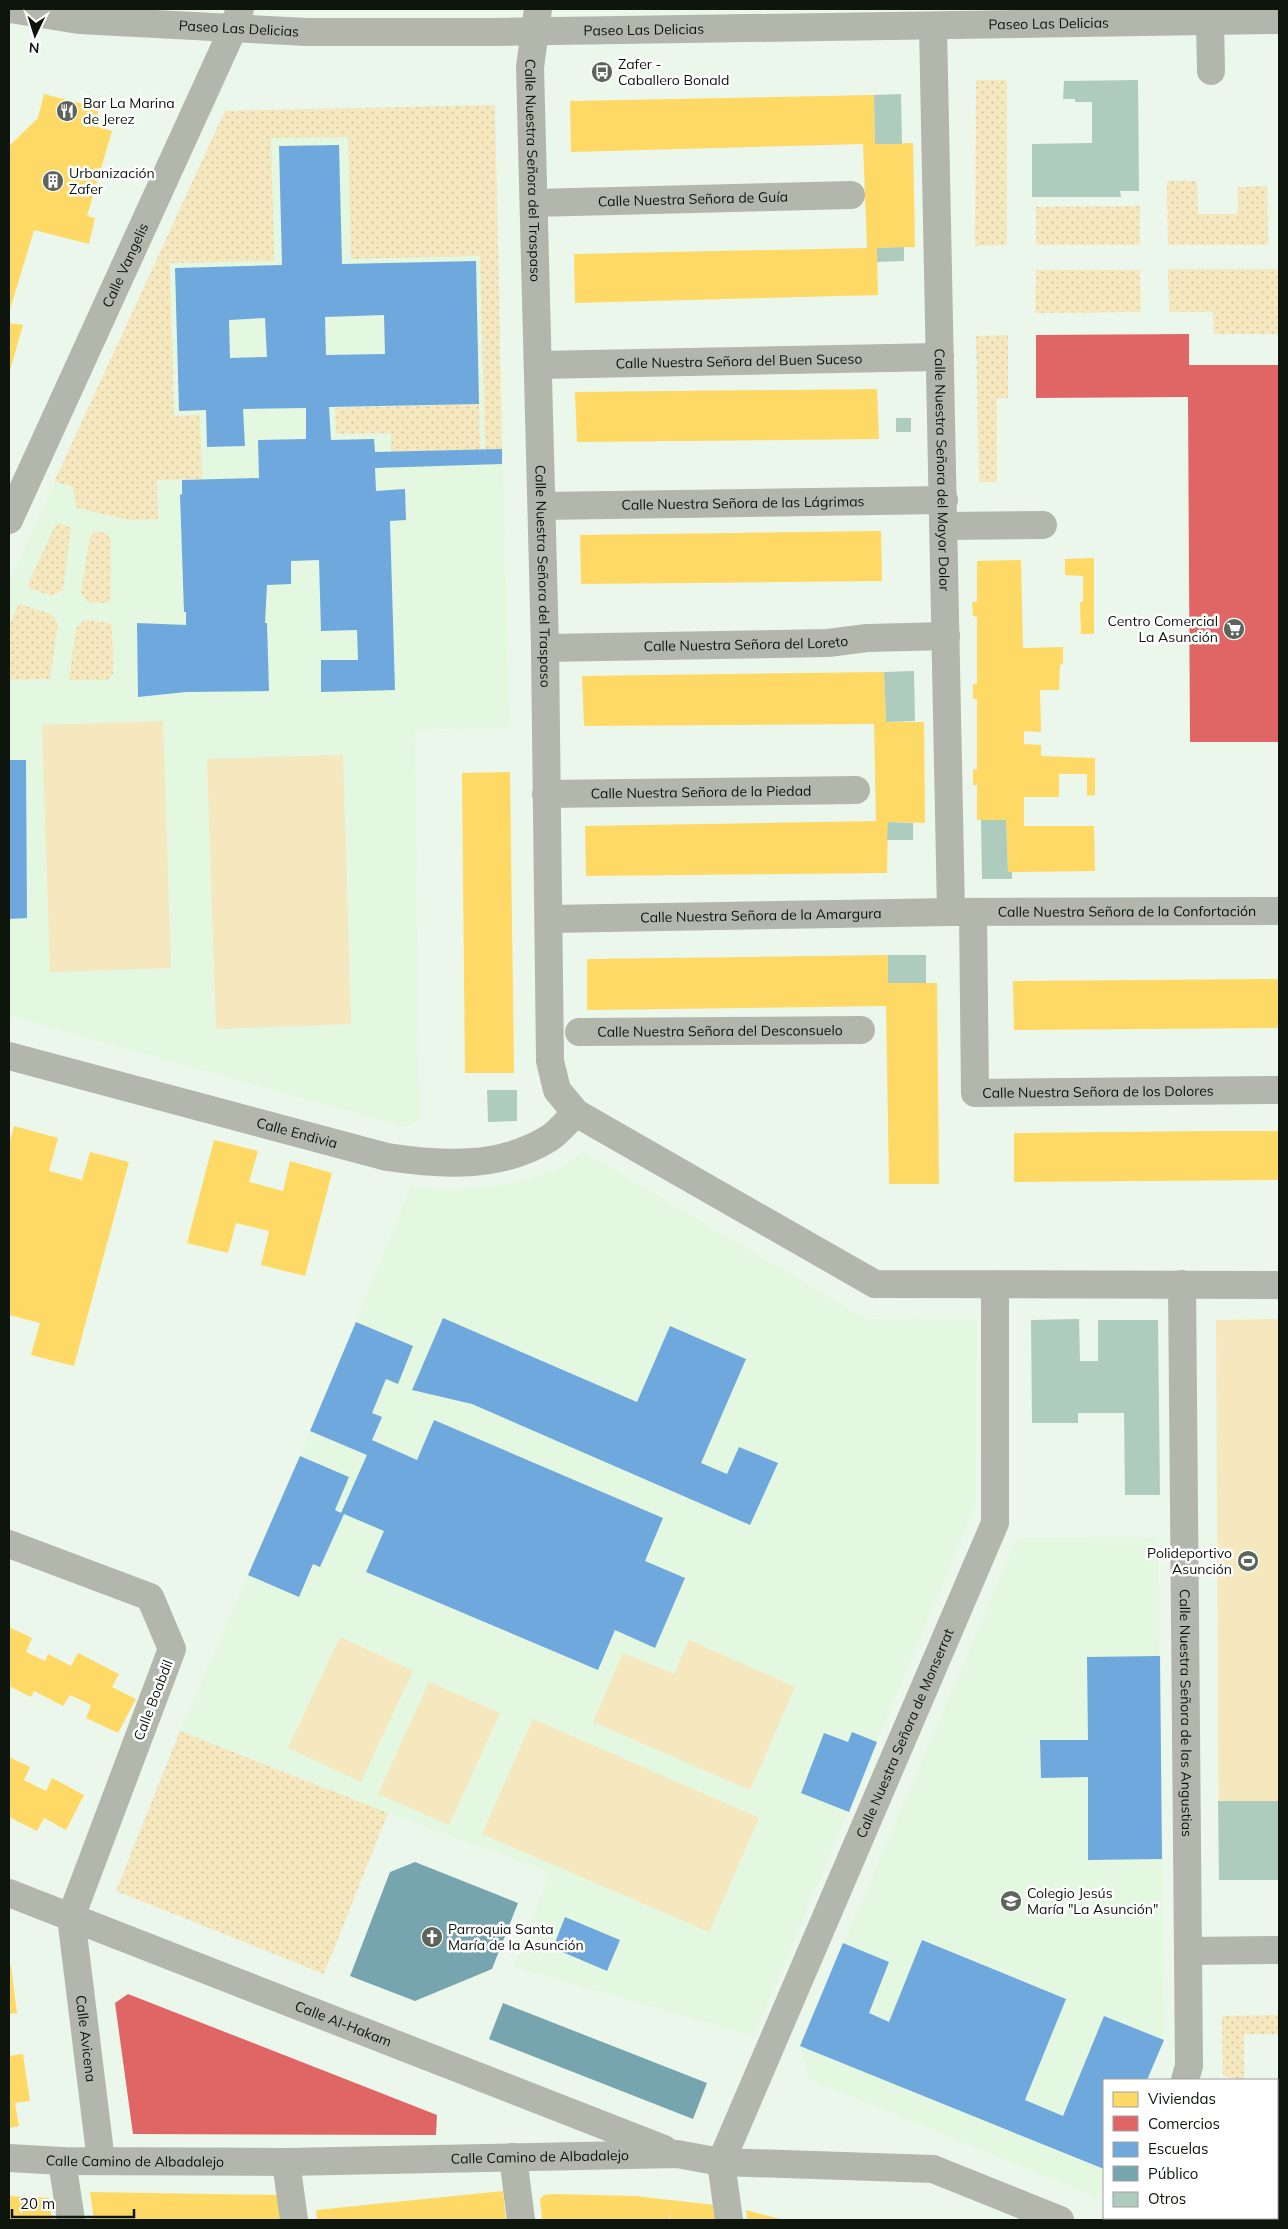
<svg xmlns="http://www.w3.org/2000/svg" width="1288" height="2229" viewBox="0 0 1288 2229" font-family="Mulish,sans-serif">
<defs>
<pattern id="park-dots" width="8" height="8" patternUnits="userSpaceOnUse" patternTransform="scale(1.25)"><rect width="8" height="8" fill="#f5e7be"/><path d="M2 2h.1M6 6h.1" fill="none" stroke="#d1c5a2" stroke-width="1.8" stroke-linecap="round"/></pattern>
</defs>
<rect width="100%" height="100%" fill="#ecf7eb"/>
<path fill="#e4f7e1" d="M495 105 509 727 415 730 420 1118 406 1127 9 1016V582L225 111Z
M584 1152 865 1319 977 1320 976 1504 754 2036 514 1967 550 1872 388 1813 180 1731 300 1456 411 1187 451 1190 487 1187 525 1180 559 1169Z
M1158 1537 1164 2040 1147 2080H1104V2184L1098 2198 809 2079 800 2046 1017 1538Z"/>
<path fill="url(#park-dots)" d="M976 80H1007V245L975 246Z
M495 105 502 449H485L480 256 351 259 348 137 271 138 274 261 170 263 174 416 200 415 202 479 157 480 158 519 128 520 77 508 72 486 54 482 225 111Z
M1167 181H1197L1198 214H1238V187L1267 186 1268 245H1168Z
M1140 206V245H1036V207Z
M1168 269H1279V334H1214L1213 312H1169Z
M1036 270H1140L1141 312 1035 313Z
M1008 335V398H997V482H979L976 336Z
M479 404 480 450 391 452V433L336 434 335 408Z
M58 523 71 528 63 590 52 596 31 589 28 584 55 526Z
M95 531 107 533 111 541V600L107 603 88 602 81 593 90 536Z
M19 604 51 614 58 624 50 679 9 680V626Z
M85 620 109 623 112 626 113 674 108 680H69L76 628Z
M180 1731 388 1813 324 1974 116 1891Z
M1279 2015V2034H1244V2080H1236L1223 2075 1222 2016Z"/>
<path fill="#f5e7be" d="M163 721 171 968 50 972 42 725Z
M343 755 351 1024 216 1029 207 759Z
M1279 1319V1880H1219L1216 1320Z
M340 1637 413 1671 361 1782 288 1748Z
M689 1640 795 1687 750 1790 593 1722 623 1653 674 1674Z
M429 1682 500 1713 449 1825 378 1794Z
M533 1719 759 1818 709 1932 482 1834Z"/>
<path fill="#ffd966" d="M44 94 99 108 95 126 112 131 87 216 95 218 89 244 34 230 9 313V146L38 118Z
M874 95 875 144 913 143 915 247 877 248 878 295 575 303 574 254 867 248 863 144 571 152 570 101Z
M9 323 23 325 9 374Z
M877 389 879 439 577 442 575 392Z
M881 531 882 581 581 584 580 535Z
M1094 558V634H1081L1080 602H1083V576L1065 575V559Z
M1021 560 1023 648 1063 647V664L1060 665 1059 690H1040L1041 732 1024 731V744L1041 745V756L1095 758V795L1087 796V774H1059V797H1024V826H1094L1095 871 1008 872 1006 820H977V785H973V769L977 770V699H973V684H977V617L973 616 972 602H977V561Z
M884 672 886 722H924L925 823 888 822 887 873 586 876 585 826 876 821 874 724 584 726 582 676Z
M510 772 514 1073H465L462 773Z
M888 955V983H937L939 1184H889L886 1006 587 1010V959Z
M1279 979V1028L1014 1030 1013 981Z
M14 1126 58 1138 49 1171 82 1180 90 1152 129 1162 74 1366 31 1355 40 1323 9 1315V1145Z
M1215 1131H1279V1180L1014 1182V1133Z
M214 1140 258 1151 249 1182 283 1191 290 1161 332 1173 305 1276 261 1265 269 1231 236 1223 228 1253 187 1243Z
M9 1627 32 1638 26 1652 45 1661 48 1654 71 1666 78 1653 119 1674 112 1687 136 1699 118 1733 86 1718 91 1705 70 1695 63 1706 34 1691 31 1697 9 1686Z
M9 1757 30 1767 24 1780 46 1791 52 1778 84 1795 66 1830 44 1818 37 1831 9 1817Z
M9 1966H11L17 2013 9 2014Z
M23 2054 30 2101 15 2103 19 2126 9 2128V2056Z
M1277 2182 1279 2183V2220H1235L1229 2218H1277Z
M503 2191 506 2220H317L316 2210Z
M90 2192 278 2195 280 2220H94Z
M552 2194 635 2196 715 2205 717 2220H670L671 2207 669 2220H542L540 2199 544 2195Z
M9 2196 49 2198 52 2220H9Z
M746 2210 784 2220H747Z"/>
<path fill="#e06666" d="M1189 334V365H1279V742H1190L1188 397 1036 398V335Z
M128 1994 437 2115 436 2135 133 2134 115 2003Z"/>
<path fill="#6fa8dc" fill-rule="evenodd" d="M339 145 342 264 476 261 479 404 329 407 331 440 374 439 375 452 502 449V464L375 468 376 491 405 489 406 520 390 521 395 690 321 692V660H358L357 630 321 631 319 560 291 561V584L267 585 265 623H267L269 691 186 692 138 697 137 623 186 625V612H184L180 494 182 495V480L259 478 258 440 306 439V408L243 409 245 446 207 447 206 410 179 411 175 268 282 265 279 146ZM384 315 385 354 326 355 325 317ZM265 318 267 357 230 358 229 320Z
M9 760H26L27 918 9 919Z
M443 1318 637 1402 670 1326 746 1359 701 1463 727 1474 739 1447 778 1463 750 1525 472 1404 412 1390Z
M356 1322 413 1346 398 1384 386 1379 372 1413 382 1417 372 1440 417 1460 434 1420 663 1518 645 1561 685 1578 655 1648 615 1630 598 1670 366 1572 384 1531 344 1514 320 1567 313 1564 299 1597 248 1575 300 1456 349 1477 335 1510 341 1513 367 1455 310 1431Z
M1160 1656 1162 1859 1088 1860V1777L1041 1778 1040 1740H1088L1087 1657Z
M852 1732 877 1742 849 1812 801 1793 824 1733 848 1742Z
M565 1917 620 1940 607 1971 553 1948Z
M922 1940 1066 1999 1025 2100 1063 2116 1104 2016 1164 2040 1147 2080H1104V2169L800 2046 843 1943 889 1962 869 2013 889 2022Z"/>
<path fill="#76a5af" d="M415 1862 518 1903 492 1969 415 2001 350 1976 390 1872Z
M503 2003 707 2083 693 2119 489 2039Z"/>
<path fill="#aeccbe" d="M1138 80 1139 191H1120L1121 197H1032V144L1092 143V102H1075V99H1063L1064 81Z
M901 94 902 144H875L874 95Z
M904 247V261L877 262V248Z
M896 418H911V432H896Z
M914 671 915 721 886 722 884 672Z
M981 820H1006L1008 872H1012V879H982Z
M888 822 913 823V840H887Z
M888 955H926V983H888Z
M487 1090H517V1121L488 1122Z
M1079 1319 1080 1361H1098V1320H1158L1160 1495H1125L1124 1413H1078V1423H1032L1031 1320Z
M1218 1801H1279V1880H1219Z"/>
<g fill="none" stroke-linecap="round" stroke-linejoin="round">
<g stroke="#b3b6aa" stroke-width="28">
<path id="s1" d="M10 9 79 20 307 32H492L1279 20"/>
<path id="s2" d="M538 9 530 67 545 648 550 1061 557 1090 576 1113 875 1284 1279 1285"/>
<path d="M1210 21 1211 71"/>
<path id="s3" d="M933 26 951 912"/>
<path id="s4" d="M534 203 851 195"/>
<path id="s5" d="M538 365 940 357"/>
<path id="s6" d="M542 506 944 500"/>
<path id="s7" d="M9 520 233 29 240 9"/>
<path d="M944 526 1043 525"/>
<path id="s8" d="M545 648 828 643 867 638 946 636"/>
<path id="s9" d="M546 794 856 790"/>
<path id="s10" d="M973 912 975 1093 1279 1090"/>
<path id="s11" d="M549 919 951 912 1279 911"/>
<path id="s12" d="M579 1032 861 1030"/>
<path id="s13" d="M9 1056 387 1157C441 1165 499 1169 548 1139 558 1133 567 1121 576 1113"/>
<path id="s14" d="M1182 1284 1189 2066 1185 2080"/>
<path id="s15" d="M9 1544 150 1597 172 1649 71 1917 101 2161"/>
<path id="s16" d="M9 1893 664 2149"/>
<path d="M1188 1951 1279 1950"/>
<path d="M513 2157 521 2220"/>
<path id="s17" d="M9 2158 62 2161 286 2162 677 2154 721 2162 933 2169 1060 2220"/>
<path d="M62 2161 71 2220"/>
<path d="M286 2162 294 2220"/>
<path id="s18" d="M729 2220 721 2162 995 1523V1285"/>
<path d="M1136 2220 1137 2218"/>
</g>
</g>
<defs>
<g id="bus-disc" transform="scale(1.125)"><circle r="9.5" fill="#5c645b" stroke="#fff"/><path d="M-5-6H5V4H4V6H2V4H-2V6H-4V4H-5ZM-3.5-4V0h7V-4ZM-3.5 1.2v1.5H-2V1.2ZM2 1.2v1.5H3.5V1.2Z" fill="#fff"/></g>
<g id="restaurant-disc" transform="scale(1.125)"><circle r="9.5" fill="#5c645b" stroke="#fff"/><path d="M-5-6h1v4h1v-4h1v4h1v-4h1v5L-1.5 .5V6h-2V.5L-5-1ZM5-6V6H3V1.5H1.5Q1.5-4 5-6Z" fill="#fff"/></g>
<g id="building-disc" transform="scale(1.125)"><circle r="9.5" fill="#5c645b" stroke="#fff"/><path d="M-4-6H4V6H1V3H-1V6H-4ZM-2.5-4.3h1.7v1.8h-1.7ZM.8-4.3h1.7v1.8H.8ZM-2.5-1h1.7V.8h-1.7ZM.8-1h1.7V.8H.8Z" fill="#fff"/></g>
<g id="supermarket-disc" transform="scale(1.125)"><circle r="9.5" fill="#5c645b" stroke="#fff"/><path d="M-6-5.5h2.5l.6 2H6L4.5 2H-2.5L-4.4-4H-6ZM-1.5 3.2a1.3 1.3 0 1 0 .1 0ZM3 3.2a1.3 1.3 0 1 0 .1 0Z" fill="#fff"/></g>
<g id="stadium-disc" transform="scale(1.125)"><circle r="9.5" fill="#5c645b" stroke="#fff"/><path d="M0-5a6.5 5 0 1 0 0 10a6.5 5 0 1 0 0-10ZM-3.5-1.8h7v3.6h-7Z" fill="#fff"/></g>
<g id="school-disc" transform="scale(1.125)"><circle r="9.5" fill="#5c645b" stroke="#fff"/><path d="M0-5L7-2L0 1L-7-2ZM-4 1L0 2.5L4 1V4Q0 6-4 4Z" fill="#fff"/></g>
<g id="church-disc" transform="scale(1.125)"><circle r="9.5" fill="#5c645b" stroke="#fff"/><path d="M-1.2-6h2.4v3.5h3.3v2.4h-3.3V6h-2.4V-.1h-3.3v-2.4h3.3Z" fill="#fff"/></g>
</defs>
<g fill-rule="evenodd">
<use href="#bus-disc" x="602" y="72"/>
<use href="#restaurant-disc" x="67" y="111"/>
<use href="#building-disc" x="53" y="181"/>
<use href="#supermarket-disc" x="1234" y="629"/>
<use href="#stadium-disc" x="1248" y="1561"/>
<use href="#school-disc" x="1011" y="1901"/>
<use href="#church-disc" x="432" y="1937"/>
</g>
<g text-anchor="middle" stroke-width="5" stroke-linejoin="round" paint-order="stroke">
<g font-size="14" fill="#0e150d" stroke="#fff">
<text dy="5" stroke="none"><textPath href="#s1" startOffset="1040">Paseo Las Delicias</textPath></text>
<text dy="5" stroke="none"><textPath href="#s1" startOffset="230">Paseo Las Delicias</textPath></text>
<text dy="5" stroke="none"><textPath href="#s1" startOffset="635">Paseo Las Delicias</textPath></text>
<text dy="5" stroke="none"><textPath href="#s2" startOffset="162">Calle Nuestra Señora del Traspaso</textPath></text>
<text dy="5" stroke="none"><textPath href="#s4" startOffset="159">Calle Nuestra Señora de Guía</textPath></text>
<text dy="5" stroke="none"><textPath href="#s7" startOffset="280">Calle Vangelis</textPath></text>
<text dy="5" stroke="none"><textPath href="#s5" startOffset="201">Calle Nuestra Señora del Buen Suceso</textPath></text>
<text dy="5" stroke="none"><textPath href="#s3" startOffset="444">Calle Nuestra Señora del Mayor Dolor</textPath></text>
<text dy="5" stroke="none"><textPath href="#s6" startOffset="201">Calle Nuestra Señora de las Lágrimas</textPath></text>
<text dy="5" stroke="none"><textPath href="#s2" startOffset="568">Calle Nuestra Señora del Traspaso</textPath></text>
<text dy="5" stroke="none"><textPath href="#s8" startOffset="201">Calle Nuestra Señora del Loreto</textPath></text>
<text dy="5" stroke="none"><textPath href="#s9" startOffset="155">Calle Nuestra Señora de la Piedad</textPath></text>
<text dy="5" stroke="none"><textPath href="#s11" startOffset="578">Calle Nuestra Señora de la Confortación</textPath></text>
<text dy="5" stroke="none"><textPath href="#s11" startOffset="212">Calle Nuestra Señora de la Amargura</textPath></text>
<text dy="5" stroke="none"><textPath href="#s12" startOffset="141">Calle Nuestra Señora del Desconsuelo</textPath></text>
<text dy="5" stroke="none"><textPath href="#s10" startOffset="304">Calle Nuestra Señora de los Dolores</textPath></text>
<text dy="5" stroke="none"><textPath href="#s13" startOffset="298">Calle Endivia</textPath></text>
<text transform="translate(153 1700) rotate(-69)" y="5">Calle Boabdil</text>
<text dy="5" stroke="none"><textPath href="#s14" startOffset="429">Calle Nuestra Señora de las Angustias</textPath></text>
<text dy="5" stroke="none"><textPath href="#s18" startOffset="525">Calle Nuestra Señora de Monserrat</textPath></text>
<text dy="5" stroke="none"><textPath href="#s16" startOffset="359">Calle Al-Hakam</textPath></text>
<text dy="5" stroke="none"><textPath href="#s15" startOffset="616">Calle Avicena</textPath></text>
<text dy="5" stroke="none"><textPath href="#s17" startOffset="531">Calle Camino de Albadalejo</textPath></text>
<text dy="5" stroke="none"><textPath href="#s17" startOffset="126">Calle Camino de Albadalejo</textPath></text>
</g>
<g font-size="14" fill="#0e150d" stroke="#fff" text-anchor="start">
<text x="618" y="69">Zafer -<tspan x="618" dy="16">Caballero Bonald</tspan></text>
<text x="83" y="108">Bar La Marina<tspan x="83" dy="16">de Jerez</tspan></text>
<text x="69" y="178">Urbanización<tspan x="69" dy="16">Zafer</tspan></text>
<text x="1218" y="626" text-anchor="end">Centro Comercial<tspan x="1218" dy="16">La Asunción</tspan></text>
<text x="1232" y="1558" text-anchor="end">Polideportivo<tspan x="1232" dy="16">Asunción</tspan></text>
<text x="1027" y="1898">Colegio Jesús<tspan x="1027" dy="16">María "La Asunción"</tspan></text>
<text x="448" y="1934">Parroquia Santa<tspan x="448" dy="16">María de la Asunción</tspan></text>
</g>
</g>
<rect width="1288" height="2229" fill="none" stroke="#0e150d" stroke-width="20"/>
<rect x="1103" y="2079" width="175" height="140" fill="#ffffff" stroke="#9fa19e"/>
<rect x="1113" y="2092" width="25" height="15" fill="#ffd966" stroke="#9fa19e"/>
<text x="1148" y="2104" font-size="15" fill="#0e150d">Viviendas</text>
<rect x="1113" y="2116" width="25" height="15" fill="#e06666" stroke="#9fa19e"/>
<text x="1148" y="2129" font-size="15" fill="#0e150d">Comercios</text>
<rect x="1113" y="2142" width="25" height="15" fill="#6fa8dc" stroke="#9fa19e"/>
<text x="1148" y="2154" font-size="15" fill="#0e150d">Escuelas</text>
<rect x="1113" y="2166" width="25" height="15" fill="#76a5af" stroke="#9fa19e"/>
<text x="1148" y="2179" font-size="15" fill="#0e150d">Público</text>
<rect x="1113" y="2192" width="25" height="15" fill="#aeccbe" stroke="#9fa19e"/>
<text x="1148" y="2204" font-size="15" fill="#0e150d">Otros</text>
<g transform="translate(35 35) rotate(184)" stroke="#ffffff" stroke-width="4" paint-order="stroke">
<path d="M0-4L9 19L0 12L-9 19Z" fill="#0e150d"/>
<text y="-8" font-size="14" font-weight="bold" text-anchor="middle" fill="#0e150d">N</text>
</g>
<path d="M12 2209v8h122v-8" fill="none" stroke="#0e150d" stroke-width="2.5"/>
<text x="20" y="2209" font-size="15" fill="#0e150d" stroke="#ffffff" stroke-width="4" paint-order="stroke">20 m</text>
</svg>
